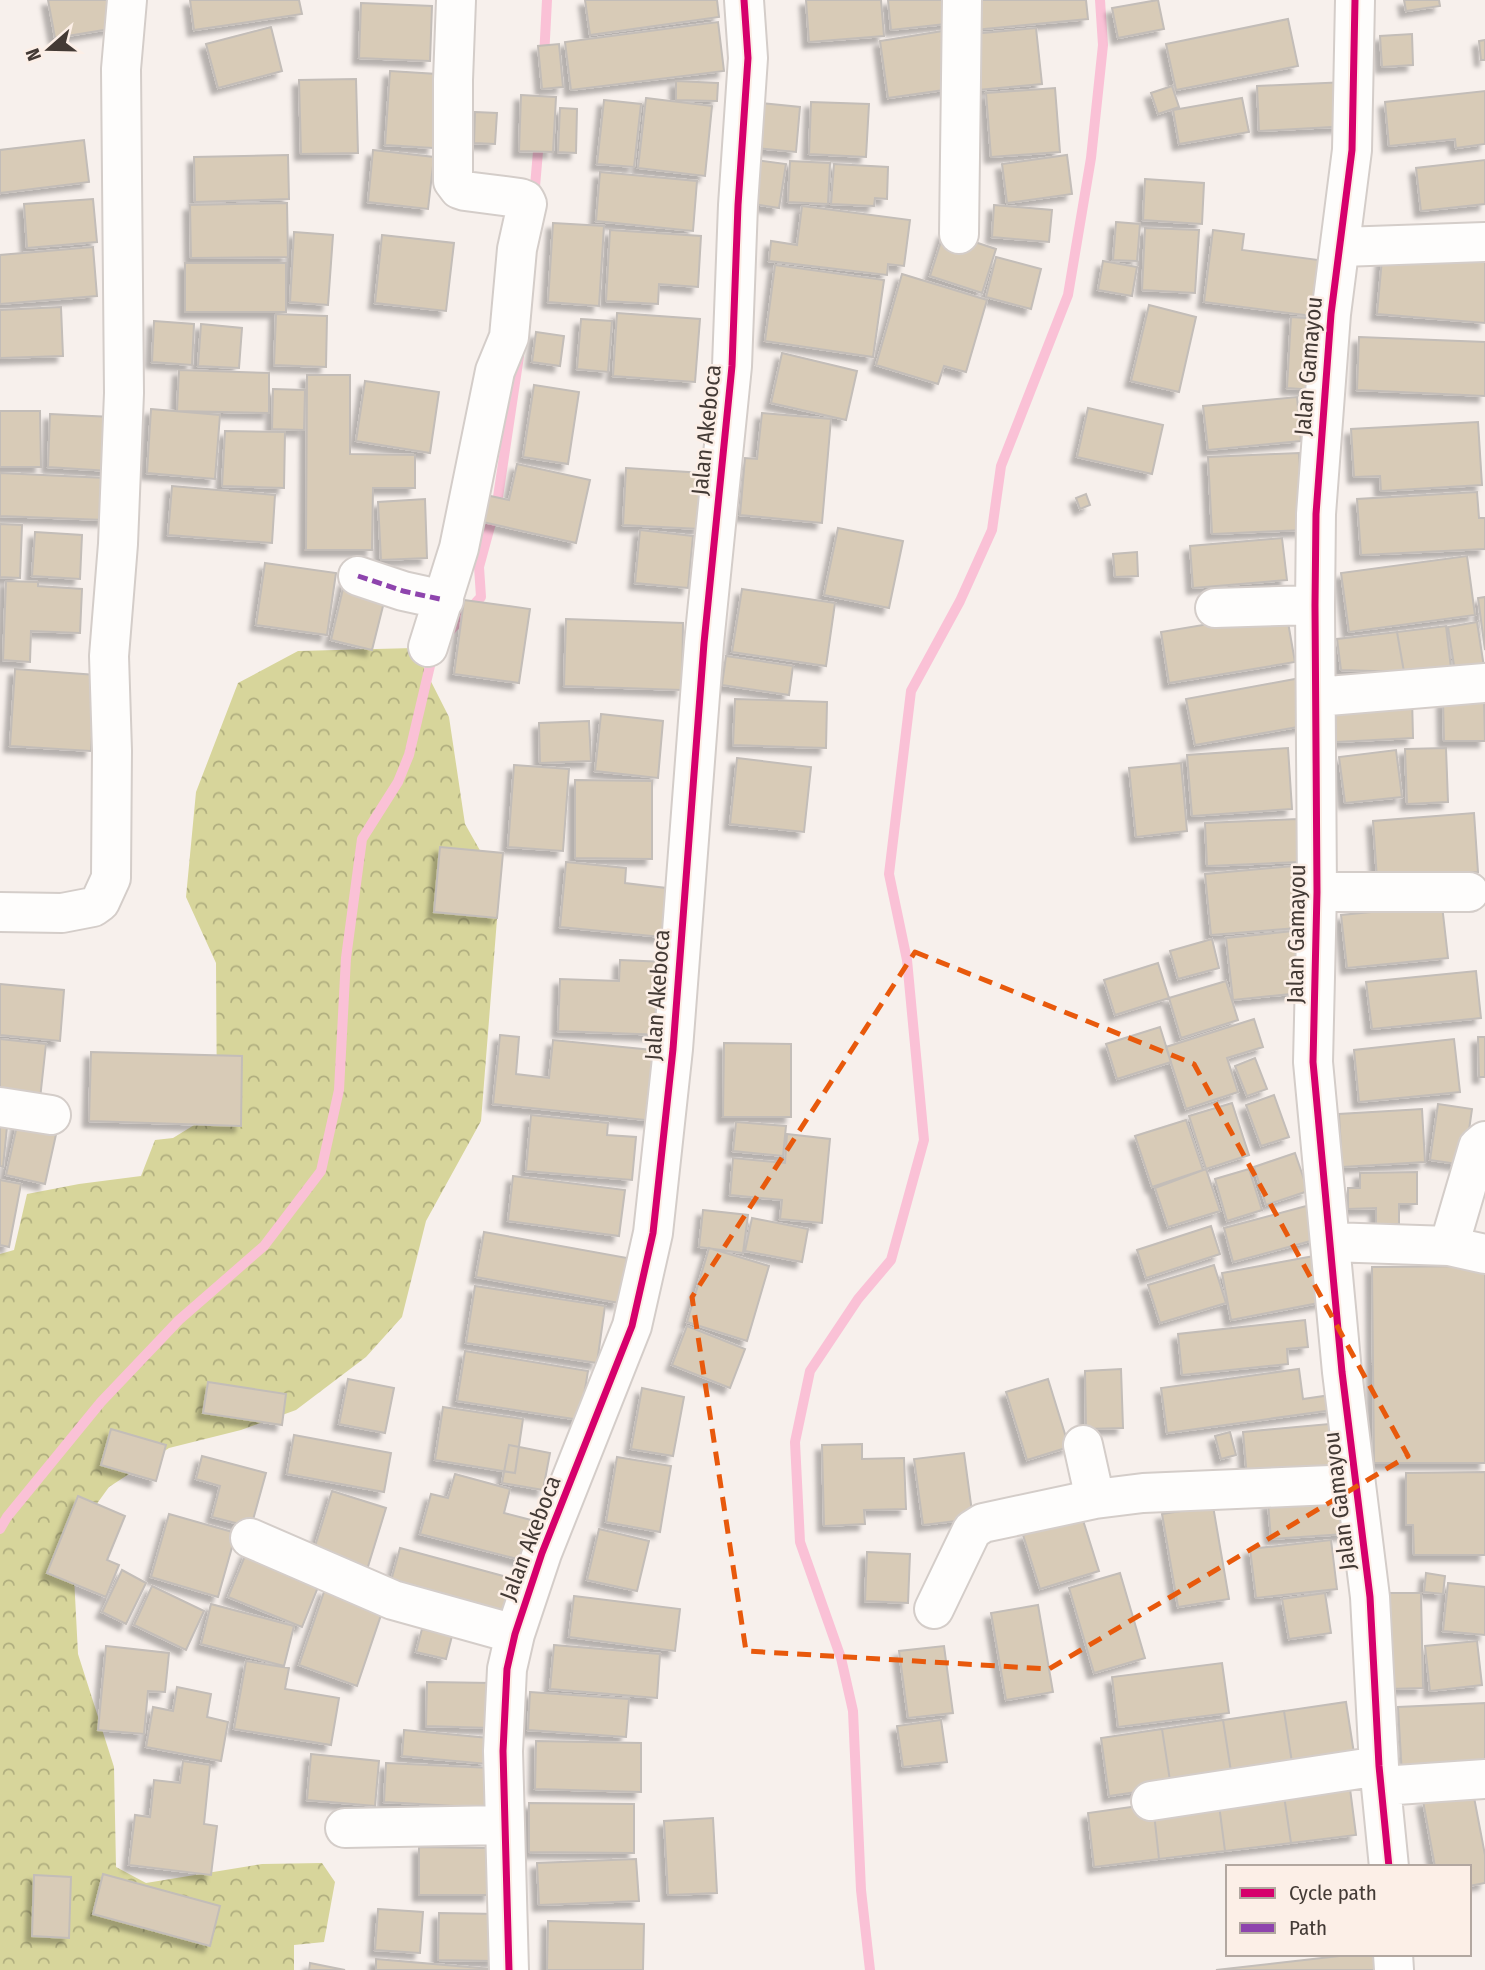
<svg xmlns="http://www.w3.org/2000/svg" width="1485" height="1970" viewBox="0 0 1485 1970" font-family="'Fira Sans Condensed',sans-serif">
<defs>
<pattern id="forest-crowns" width="20" height="18" patternUnits="userSpaceOnUse" patternTransform="scale(1.75)"><rect width="20" height="18" fill="#d7d59b"/><path d="M2 6a3 3 0 1 1 6 0M12 15a3 3 0 1 1 6 0" fill="none" stroke="#b0ae7f"/></pattern>
<filter id="shadow"><feDropShadow dx="-6" dy="6" stdDeviation="2" flood-color="#0004"/></filter>
</defs>
<rect width="100%" height="100%" fill="#f7f0ec"/>
<path fill="url(#forest-crowns)" d="M414 648 449 717 465 824 486 861 499 894 481 1121 426 1221 402 1317 366 1357 296 1410 241 1430 169 1448 109 1487 72 1538 78 1654 114 1767 116 1867 146 1883 262 1864 322 1863 335 1882 324 1942 294 1945V1970H0V1254L14 1250 27 1194 79 1184 141 1176 155 1140 173 1138 217 1111 216 963 186 897 196 792 238 683 298 651Z"/>
<g fill="none" stroke-linecap="round" stroke-linejoin="round">
<path stroke="#fac1d6" stroke-width="10" d="M544 58 547 0
M534 198 539 140
M447 634 481 597 479 567 498 497 519 356
M0 1529 7 1517 101 1402 179 1320 264 1246 321 1171 339 1090 346 958 362 839 398 782 409 755 433 653
M870 1970 861 1890 853 1711 841 1658 800 1542 795 1442 810 1371 858 1299 891 1260 924 1140 907 960 889 874 911 691 960 601 992 530 1001 466 1068 295 1091 158 1103 45 1100 0"/>
</g>
<path fill="#d8cbb7" stroke="#c3bdb8" stroke-width="2" filter="url(#shadow)" d="M48 0H111L116 28 55 38Z
M190 0H299L302 14 194 30Z
M585 0H717L719 17 590 35Z
M806 0H881L884 36 809 42Z
M888 0H952L955 23 891 30Z
M971 0H1086L1088 19 974 30Z
M1158 0 1164 29 1118 38 1112 8Z
M1404 0H1439L1440 6 1406 11Z
M361 3 432 6 430 61 359 58Z
M1288 19 1298 66 1176 90 1166 44Z
M718 22 724 71 571 90 565 42Z
M271 27 282 71 218 88 206 44Z
M1036 28 1042 84 978 90 972 34Z
M949 30 958 88 888 98 880 41Z
M1412 34 1413 65 1382 67 1380 36Z
M1485 40V60H1481L1479 41Z
M559 44 563 87 542 89 538 46Z
M390 71 437 74 433 148 385 145Z
M356 79 358 153 301 154 299 80Z
M676 81 718 83 717 101 676 100Z
M1347 82 1350 126 1259 131 1257 86Z
M1172 86 1179 107 1158 114 1151 93Z
M1055 88 1060 152 991 157 986 93Z
M1485 91V144L1456 148 1455 139 1389 146 1385 102Z
M521 95 556 97 553 152 519 151Z
M646 98 712 106 705 176 638 168Z
M1242 98 1249 132 1179 144 1173 110Z
M604 100 641 104 634 167 597 164Z
M811 102 869 104 866 157 809 154Z
M761 103 800 107 796 152 757 148Z
M560 108 577 109 576 153 558 152Z
M475 112 497 113 495 144 474 143Z
M84 140 89 182 0 193V150Z
M373 150 434 157 428 209 368 202Z
M288 155 289 199 195 202 194 157Z
M1067 155 1072 194 1007 203 1002 164Z
M747 159 786 164 779 208 741 202Z
M1485 160V204L1421 211 1416 168Z
M790 161 830 163 828 204 788 202Z
M834 164 888 167 887 199 875 198 874 206 831 204Z
M600 172 697 181 693 231 596 221Z
M1145 179 1204 183 1202 224 1143 220Z
M93 199 97 242 27 248 24 204Z
M287 203 288 257 191 258 190 205Z
M994 205 1052 210 1049 242 992 237Z
M802 206 910 220 904 266 888 264 887 275 769 261 771 241 797 245Z
M1116 222 1140 224 1137 261 1113 260Z
M553 223 604 226 599 306 548 302Z
M1145 228 1199 230 1195 293 1142 290Z
M610 230 701 236 698 287 659 284 658 304 606 301Z
M1213 230 1244 234 1242 250 1326 261 1320 317 1204 302Z
M294 232 333 235 328 305 290 302Z
M944 232 996 249 982 293 930 276Z
M382 235 454 243 446 311 375 303Z
M93 247 97 296 0 304V255Z
M1383 248 1485 257V323L1377 314Z
M996 257 1041 269 1031 309 986 297Z
M1103 261 1137 267 1132 296 1098 290Z
M185 263H286V312H185Z
M775 265 884 280 873 357 765 341Z
M902 274 987 300 966 372 944 366 938 384 876 365Z
M1149 305 1196 317 1179 392 1131 381Z
M61 307 63 356 0 358V310Z
M617 313 700 319 695 382 613 376Z
M276 314 327 316 326 367 274 365Z
M1291 317 1319 319 1315 390 1287 388Z
M581 319 612 321 608 372 577 369Z
M154 321 194 324 192 365 152 362Z
M201 324 242 328 239 368 198 366Z
M536 332 564 336 560 366 532 362Z
M1359 337 1485 342V396L1357 390Z
M782 353 857 371 846 420 771 403Z
M179 370 269 373V413L177 411Z
M307 375H350V454L415 455V488H373L372 550H306Z
M365 381 439 392 430 453 356 441Z
M534 385 579 392 568 464 523 457Z
M273 389 305 390 304 430 272 429Z
M1297 397 1301 441 1208 450 1203 406Z
M1088 408 1163 425 1152 474 1077 457Z
M151 409 220 415 215 479 147 473Z
M0 411H40L41 467H0Z
M762 413 831 419 822 523 740 515 745 458 757 459Z
M50 414 112 417 109 471 48 467Z
M1478 422 1482 485 1381 491 1380 476 1354 477 1351 429Z
M225 431 285 432 284 488 222 486Z
M1299 453 1304 530 1212 534 1208 457Z
M517 464 590 480 576 543 474 520 481 494 509 500Z
M626 468 703 473 700 529 623 525Z
M0 473 106 478 105 520 0 516Z
M172 486 275 495 272 543 168 535Z
M1477 492 1479 518H1485V549L1361 555 1357 499Z
M1086 494 1090 505 1080 509 1076 498Z
M425 499 427 558 381 560 378 502Z
M0 524 22 525 20 578 0 577Z
M838 528 903 541 889 608 824 595Z
M640 530 693 536 688 588 635 583Z
M35 532 82 535 80 579 32 576Z
M1282 538 1287 580 1193 588 1190 546Z
M1137 552 1138 576 1115 577 1113 554Z
M1467 556 1475 615 1349 632 1341 573Z
M265 563 336 573 327 635 256 625Z
M345 580 387 590 372 650 331 640Z
M6 581 38 582V586L82 589 80 633 31 631 30 662 3 660Z
M742 589 835 603 826 666 732 652Z
M1485 597V650L1478 598Z
M464 600 530 609 519 683 454 674Z
M1286 611 1295 662 1169 683 1161 632Z
M566 619 683 623 682 690 564 686Z
M1477 622 1484 667 1455 672 1448 627Z
M1446 626 1451 668 1404 672 1397 632Z
M1397 632 1404 672 1341 670 1337 639Z
M726 656 793 666 789 695 722 685Z
M15 669 96 675 91 751 10 746Z
M1306 677 1315 724 1195 745 1186 699Z
M1412 697 1413 738 1336 742 1335 700Z
M735 699 827 702 826 748 733 745Z
M1443 701H1484L1485 741H1444Z
M601 714 663 721 658 778 595 771Z
M589 721 591 761 540 763 539 723Z
M1288 748 1292 809 1192 816 1187 755Z
M1446 748 1448 802 1407 804 1405 749Z
M1396 750 1402 797 1345 803 1339 757Z
M737 758 811 767 804 832 730 824Z
M1181 763 1187 831 1136 837 1129 768Z
M514 765 569 769 563 851 508 847Z
M575 780 652 781V859L575 858Z
M1474 813 1478 872 1377 879 1373 821Z
M1298 819 1300 862 1207 866 1205 823Z
M440 847 503 853 497 918 434 912Z
M566 862 626 868 625 883 666 888 662 937 560 927Z
M1305 865 1310 927 1211 935 1205 874Z
M1442 905 1448 958 1347 968 1341 915Z
M1303 930 1310 992 1233 1000 1226 938Z
M1212 939 1219 968 1178 979 1170 951Z
M620 960 666 962 664 1035 558 1031 560 979 619 981Z
M1158 963 1169 998 1115 1015 1104 980Z
M1476 971 1481 1018 1372 1029 1366 982Z
M1226 981 1238 1020 1181 1038 1169 998Z
M0 984 64 990 60 1041 0 1035Z
M1254 1019 1263 1047 1227 1058 1238 1092 1186 1109 1166 1047Z
M1160 1027 1171 1062 1117 1079 1106 1044Z
M500 1035 519 1037 516 1074 549 1078 553 1040 662 1051 655 1121 493 1104Z
M1478 1037H1485V1077H1479Z
M0 1039 46 1044 40 1099 0 1095Z
M1454 1039 1460 1092 1359 1102 1354 1050Z
M724 1043 791 1044V1117H723Z
M91 1052 242 1056 241 1126 89 1121Z
M1255 1058 1267 1089 1247 1096 1235 1066Z
M1274 1095 1289 1137 1261 1146 1246 1105Z
M1232 1103 1249 1155 1206 1169 1189 1116Z
M1438 1104 1472 1109 1464 1165 1430 1160Z
M1422 1109 1425 1162 1342 1167 1339 1114Z
M531 1115 608 1123 607 1135 636 1137 632 1180 526 1171Z
M0 1116 8 1117 3 1167 0 1166Z
M1186 1120 1203 1170 1152 1187 1135 1136Z
M18 1121 57 1130 45 1184 6 1175Z
M736 1122 786 1126 783 1156 733 1151Z
M787 1134 830 1139 822 1223 780 1219 782 1200 730 1195 733 1158 785 1163Z
M1295 1153 1308 1191 1266 1205 1254 1167Z
M1206 1169 1220 1211 1168 1227 1155 1188Z
M1249 1169 1262 1210 1227 1221 1215 1179Z
M1417 1172V1204H1399V1224H1376V1208L1348 1209V1188H1360V1173Z
M513 1176 625 1190 619 1236 508 1221Z
M0 1180 21 1184 9 1247 0 1245Z
M1310 1205 1318 1239 1233 1262 1224 1228Z
M703 1210 748 1215 743 1253 699 1247Z
M752 1218 808 1229 802 1262 745 1251Z
M1211 1226 1220 1254 1146 1278 1137 1250Z
M484 1232 627 1258 619 1303 476 1277Z
M709 1248 769 1266 747 1341 687 1322Z
M1325 1254 1334 1300 1231 1320 1222 1273Z
M1214 1265 1226 1303 1160 1323 1148 1285Z
M1485 1266V1463H1374L1372 1267Z
M475 1286 605 1306 597 1363 466 1343Z
M1305 1320 1308 1347 1287 1349 1288 1364 1182 1375 1178 1334Z
M687 1326 745 1349 730 1388 672 1365Z
M465 1351 588 1371 580 1420 457 1401Z
M1121 1369 1123 1428 1086 1429 1085 1371Z
M1299 1369 1303 1399 1331 1395 1333 1410 1167 1433 1161 1388Z
M348 1379 394 1388 385 1433 339 1424Z
M1048 1379 1069 1447 1027 1460 1006 1392Z
M208 1382 286 1394 282 1425 203 1413Z
M642 1388 684 1397 673 1456 631 1449Z
M443 1407 523 1419 515 1473 435 1460Z
M1329 1424 1331 1446 1348 1445 1350 1469 1247 1478 1243 1432Z
M111 1429 166 1445 156 1481 101 1465Z
M1230 1432 1236 1455 1221 1459 1215 1436Z
M294 1435 391 1453 384 1492 287 1474Z
M862 1444V1459L904 1458 906 1509 864 1510 865 1524 824 1526 822 1445Z
M509 1445 550 1453 543 1490 502 1483Z
M964 1453 973 1519 923 1525 914 1459Z
M202 1456 266 1473 251 1527 212 1517 220 1486 196 1479Z
M617 1457 671 1466 660 1532 606 1522Z
M1485 1472V1555H1414L1413 1525H1406V1473Z
M455 1474 510 1489 504 1513 535 1521 525 1561 420 1534 431 1494 448 1498Z
M332 1491 386 1508 366 1573 312 1556Z
M78 1496 125 1516 107 1560 119 1565 106 1597 47 1573Z
M1342 1499 1345 1534 1271 1539 1268 1503Z
M1213 1506 1229 1599 1178 1607 1162 1514Z
M169 1514 236 1533 218 1597 151 1577Z
M1082 1517 1099 1571 1040 1589 1023 1535Z
M599 1529 649 1541 637 1591 587 1580Z
M1331 1540 1337 1589 1256 1598 1250 1549Z
M400 1548 518 1580 507 1620 389 1588Z
M247 1551 320 1582 302 1627 228 1597Z
M867 1552 910 1554 908 1603 865 1601Z
M122 1570 146 1583 126 1624 102 1612Z
M1120 1573 1145 1658 1094 1673 1069 1588Z
M1426 1573 1445 1576 1443 1594 1424 1592Z
M1448 1583 1485 1587V1635L1443 1631Z
M152 1586 204 1611 186 1650 134 1625Z
M325 1589 383 1609 357 1686 299 1665Z
M1325 1593 1331 1633 1289 1639 1282 1599Z
M1387 1593H1421L1423 1688 1388 1689Z
M574 1596 680 1609 675 1651 569 1637Z
M211 1604 294 1626 284 1666 201 1644Z
M1038 1605 1053 1692 1006 1700 991 1613Z
M422 1629 452 1636 446 1659 416 1652Z
M1477 1641 1482 1685 1430 1691 1425 1646Z
M554 1645 660 1654 657 1698 550 1689Z
M106 1646 169 1653 165 1692 148 1691 144 1734 98 1730Z
M944 1646 953 1713 908 1718 899 1651Z
M246 1661 289 1668 285 1689 339 1698 331 1745 234 1729Z
M1222 1663 1229 1713 1118 1727 1112 1677Z
M427 1682 492 1683 491 1728 426 1726Z
M177 1687 211 1694 207 1717 228 1722 221 1761 146 1747 153 1707 173 1711Z
M530 1692 629 1699 626 1737 528 1730Z
M1346 1702 1355 1760 1293 1769 1284 1711Z
M1485 1703V1770L1402 1775 1398 1707Z
M1284 1711 1293 1769 1232 1778 1223 1720Z
M941 1720 947 1762 903 1767 897 1726Z
M1223 1720 1232 1778 1171 1787 1162 1729Z
M1162 1729 1171 1787 1109 1796 1101 1738Z
M404 1730 489 1738 487 1764 402 1756Z
M536 1741 641 1743V1792L535 1789Z
M311 1754 379 1761 375 1806 307 1800Z
M183 1761 210 1765 204 1824 217 1826 211 1875 129 1865 135 1815 150 1817 154 1780 180 1783Z
M386 1763 491 1768 489 1808 384 1802Z
M1349 1781 1356 1835 1291 1843 1283 1789Z
M1283 1789 1291 1843 1225 1851 1218 1797Z
M1473 1792 1485 1855V1883L1469 1886V1867H1435L1423 1801Z
M1218 1797 1225 1851 1159 1859 1153 1804Z
M529 1803 634 1804V1853L529 1852Z
M1153 1804 1159 1859 1094 1867 1088 1813Z
M713 1818 717 1893 668 1895 664 1821Z
M419 1847 490 1848V1895H419Z
M636 1859 639 1901 539 1905 537 1863Z
M103 1874 220 1906 210 1946 93 1914Z
M34 1875 71 1877 69 1938 32 1936Z
M378 1909 423 1912 420 1953 375 1950Z
M439 1913 497 1914 495 1961 438 1960Z
M548 1921 644 1924 643 1970H547Z
M1357 1954H1378L1380 1970H1216Z
M376 1959 491 1969V1970H376Z
M310 1963 345 1970H309Z"/>
<g fill="none" stroke-linecap="round" stroke-linejoin="round">
<g stroke="#d4cdc9" stroke-width="42">
<path id="minor" d="M1355 0 1352 150 1331 314 1316 514 1315 605 1317 892 1313 1062 1342 1372 1370 1597 1379 1766 1389 1867
M959 234 962 0
M1341 247 1485 242
M358 576 403 591 444 600
M1215 608 1315 605
M428 647 459 548 495 371 509 337 517 249 527 204 525 200 520 198 465 191 459 189 453 181V80L456 0
M1316 697 1485 683
M1317 892H1469
M0 912 62 913 93 907 100 902 111 878 112 751 109 656 118 544 124 393 121 69 127 0
M0 1107 51 1115
M1330 1242 1449 1246 1485 1254
M1449 1246 1478 1147 1485 1141
M1083 1445 1095 1499
M250 1538 393 1600 515 1634
M934 1609 972 1530 983 1523 1095 1499 1143 1493 1355 1484
M1382 1786 1485 1779
M1151 1801 1379 1766
M345 1828 504 1825
M1393 1954 1394 1970
M509 1970 503 1751 507 1669 515 1634 542 1553 632 1326 653 1233 673 1049 704 643 732 366 738 205 748 58 744 0"/>
</g>
<use href="#minor" stroke="#fefdfc" stroke-width="38"/>
<path stroke="#8e44ad" stroke-width="5" stroke-dasharray="10 5" stroke-linecap="butt" d="M358 576 403 591 444 600"/>
<g stroke="#fcefe7" stroke-width="11">
<path id="cycleway" d="M1355 0 1352 150 1331 314 1316 514 1315 605 1317 892 1313 1062 1342 1372 1370 1597 1379 1766 1389 1867
M509 1970 503 1751 507 1669 515 1634 542 1553 632 1326 653 1233 673 1049 704 643 732 366 738 205 748 58 744 0"/>
</g>
<use href="#cycleway" stroke="#d6006c" stroke-width="7"/>
</g>
<path fill="none" stroke="#e8590c" stroke-width="5" stroke-dasharray="14 9" stroke-linejoin="round" d="M915 952 1194 1064 1408 1456 1049 1669 746 1651 692 1297Z"/>
<g text-anchor="middle" stroke-width="5" stroke-linejoin="round" paint-order="stroke">
<g font-size="23" fill="#433a35" stroke="#fcefe7">
<text transform="translate(1308 366) rotate(-85)" y="8">Jalan Gamayou</text>
<text transform="translate(706 430) rotate(-84)" y="8">Jalan Akeboca</text>
<text transform="translate(1296 934) rotate(-89)" y="8">Jalan Gamayou</text>
<text transform="translate(657 995) rotate(-86)" y="8">Jalan Akeboca</text>
<text transform="translate(1339 1501) rotate(-97)" y="8">Jalan Gamayou</text>
<text transform="translate(530 1538) rotate(-69)" y="8">Jalan Akeboca</text>
</g>
</g>
<rect x="1226" y="1865" width="245" height="91" fill="#fcefe7" stroke="#b2a7a0" stroke-width="2"/>
<rect x="1240" y="1888" width="35" height="10" fill="#d6006c" stroke="#b2a7a0" stroke-width="2"/>
<text x="1289" y="1900" font-size="21" fill="#433a35">Cycle path</text>
<rect x="1240" y="1923" width="35" height="10" fill="#8e44ad" stroke="#b2a7a0" stroke-width="2"/>
<text x="1289" y="1935" font-size="21" fill="#433a35">Path</text>
<g transform="translate(49 49) rotate(250)" stroke="#fcefe7" stroke-width="5" paint-order="stroke">
<path d="M0-5L12 26L0 18L-12 26Z" fill="#433a35"/>
<text y="-10" font-size="19" font-weight="bold" text-anchor="middle" fill="#433a35">N</text>
</g>
</svg>
